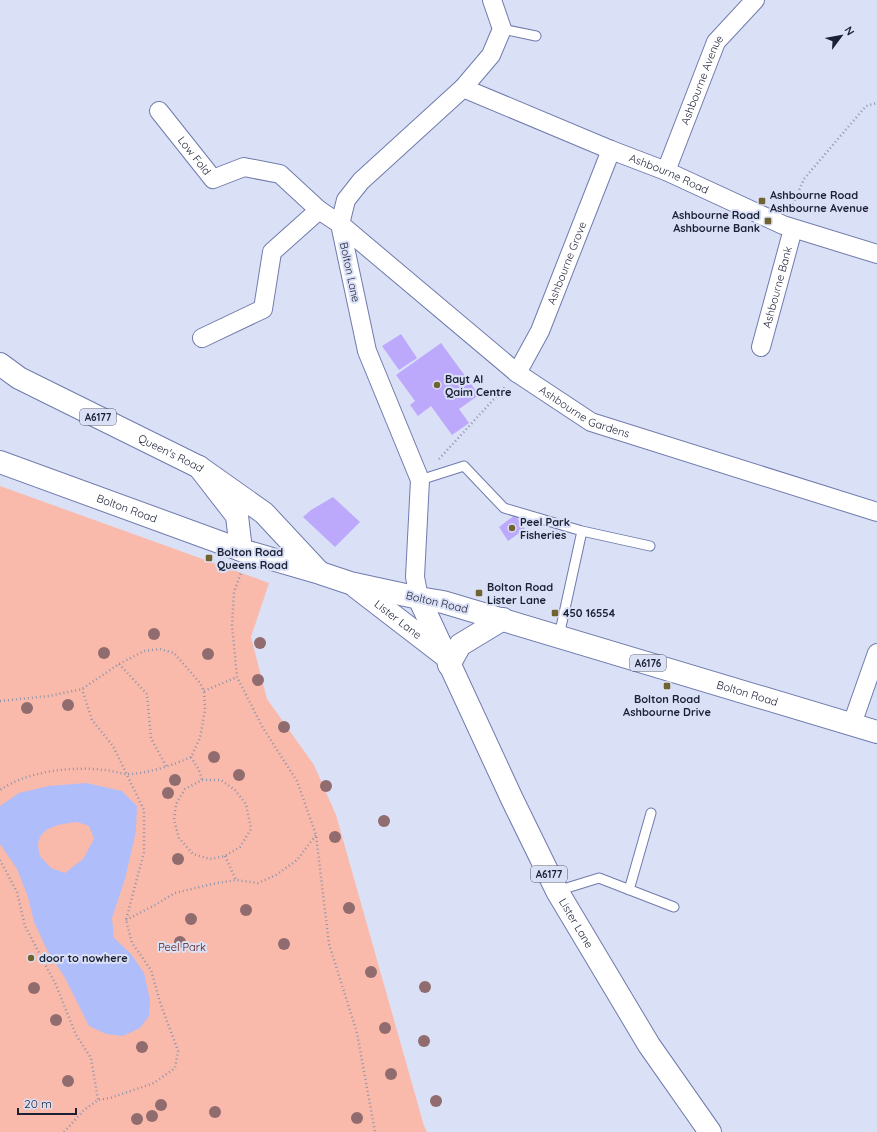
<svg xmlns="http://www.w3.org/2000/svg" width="877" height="1132" viewBox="0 0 877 1132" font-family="Quicksand,sans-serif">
<rect width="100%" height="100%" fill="#dae0f6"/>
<path fill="#fabaab" d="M0 486 269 583 251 637 267 699 314 765 336 815 424 1126 427 1132H0Z"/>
<path fill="#afbdfa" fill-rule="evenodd" d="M86 783 122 791 137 806 136 831 125 879 112 918 114 938 131 954 144 973 150 1000 149 1016 140 1028 123 1036 106 1034 89 1026 65 978 47 950 34 922 28 897 17 869 0 844V806L19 793 49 786ZM77 822 89 826 94 839 83 859 65 873 51 868 40 856C39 852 37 845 39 840 44 825 64 824 77 822Z"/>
<path fill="#bca9fb" d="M401 334 417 358 399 370 382 346Z
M441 343 479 395 459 409 469 423 452 435 431 406 418 416 410 405 415 401 396 375Z
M333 497 360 522 335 547 303 517 311 510Z
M515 515 525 529 508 541 499 527Z"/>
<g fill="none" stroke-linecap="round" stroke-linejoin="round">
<g stroke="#707bad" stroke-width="11">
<path id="service" d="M502 29 536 36
M420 480 464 466 504 508 582 531 650 546
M559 636 582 531
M629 890 651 813
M557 891 599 878 674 907"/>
</g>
<g stroke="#707bad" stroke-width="20">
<g id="minor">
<path id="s1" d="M463 88 611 150 666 171 783 225 877 254"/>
<path id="s2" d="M159 111 213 179 244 167 280 174 319 210 340 224 517 373 591 422 877 512"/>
<path id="s3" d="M666 171 716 42 755 0"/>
<path d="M202 338 263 309 272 252 319 210"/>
<path id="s4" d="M761 347 793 229"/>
<path id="s5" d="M517 373 540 331 611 150"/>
<path d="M419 598 415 577 420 480 367 351 340 224 346 200 361 181 463 88 491 55 502 29 492 0"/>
<path d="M852 724 877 653"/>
</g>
</g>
<g stroke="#707bad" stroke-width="24">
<g id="tertiary">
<path id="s6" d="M0 462 241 550"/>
</g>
</g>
<g stroke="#707bad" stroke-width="24">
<g id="primary">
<path id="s7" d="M419 598 443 602 877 732"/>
<path d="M449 665 460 645 503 619"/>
</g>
</g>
<g stroke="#707bad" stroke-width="24">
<g id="trunk">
<path id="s8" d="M0 364 19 378 199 467 264 513 319 572"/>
<path id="s9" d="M199 467 237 516 241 550 320 573 350 583 419 598 512 799 557 891 649 1045 710 1132"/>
<path id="s10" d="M356 587 443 654"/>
</g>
</g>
<path stroke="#8e94a9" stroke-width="2.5" stroke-dasharray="1 3" stroke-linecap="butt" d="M791 208 804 179 866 106 877 103
M439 459 505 387
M242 570 234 592 232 625 237 677 263 728 297 781 316 835 329 944 357 1033 375 1132
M119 664 147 694 151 738 166 766
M204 691 237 677
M0 701 49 696 82 689 119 664 144 651 160 649 174 653 200 683 204 691 205 710 200 738 191 757C174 765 143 775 125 774 118 773 111 770 104 770 71 766 28 771 0 790
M191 757 199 770 202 780
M202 780H221L235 790 246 804 251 829 240 847 225 856 210 859 193 854 179 838 174 820 176 804 185 789Z
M225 856 236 880
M0 860 17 892 25 926 56 985 76 1035 91 1058 98 1100
M126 920 155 905 175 893 212 884 236 880 258 883 276 875 297 860 316 835
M64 1132 84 1110 98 1100 110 1098 154 1083 175 1068 178 1051 160 1002 151 970 132 943 126 920 144 852V810L113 746 92 720 82 689"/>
<use href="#service" stroke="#fff" stroke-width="9"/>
<use href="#minor" stroke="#fff" stroke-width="18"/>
<use href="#tertiary" stroke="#fff" stroke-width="22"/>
<use href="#primary" stroke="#fff" stroke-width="22"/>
<use href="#trunk" stroke="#fff" stroke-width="22"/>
</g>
<g fill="#906c6f">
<circle cx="154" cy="634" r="6"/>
<circle cx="260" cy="643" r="6"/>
<circle cx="104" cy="653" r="6"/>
<circle cx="208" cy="654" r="6"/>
<circle cx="258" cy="680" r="6"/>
<circle cx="68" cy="705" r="6"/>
<circle cx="27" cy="708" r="6"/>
<circle cx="284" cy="727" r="6"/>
<circle cx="214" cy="757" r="6"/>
<circle cx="239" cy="775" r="6"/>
<circle cx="175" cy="780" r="6"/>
<circle cx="326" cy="786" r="6"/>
<circle cx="168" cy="793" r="6"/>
<circle cx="384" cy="821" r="6"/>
<circle cx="335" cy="837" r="6"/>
<circle cx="178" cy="859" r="6"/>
<circle cx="349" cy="908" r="6"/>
<circle cx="246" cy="910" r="6"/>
<circle cx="191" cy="919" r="6"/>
<circle cx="180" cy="942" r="6"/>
<circle cx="284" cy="944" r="6"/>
<circle cx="371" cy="972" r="6"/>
<circle cx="425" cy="987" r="6"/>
<circle cx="34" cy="988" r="6"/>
<circle cx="56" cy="1020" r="6"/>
<circle cx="385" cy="1028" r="6"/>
<circle cx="424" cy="1041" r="6"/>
<circle cx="142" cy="1047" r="6"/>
<circle cx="391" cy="1074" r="6"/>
<circle cx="68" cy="1081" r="6"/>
<circle cx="436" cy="1101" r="6"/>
<circle cx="161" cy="1105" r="6"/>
<circle cx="215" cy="1112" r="6"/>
<circle cx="152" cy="1116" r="6"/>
<circle cx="357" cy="1118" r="6"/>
<circle cx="137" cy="1119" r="6"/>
</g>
<g fill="#716330" stroke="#dae0f6" stroke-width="1.5">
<rect x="758" y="197" width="8" height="8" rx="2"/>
<rect x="764" y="217" width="8" height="8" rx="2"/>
<circle cx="437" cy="385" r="4"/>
<circle cx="512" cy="528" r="4"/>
<rect x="205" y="554" width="8" height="8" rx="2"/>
<rect x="475" y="589" width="8" height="8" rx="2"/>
<rect x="551" y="609" width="8" height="8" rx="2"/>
<rect x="663" y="682" width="8" height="8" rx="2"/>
<circle cx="31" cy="958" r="4"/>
</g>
<g text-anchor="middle" stroke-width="4" stroke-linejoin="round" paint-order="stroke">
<g fill="#dae0f6" stroke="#545a6e" stroke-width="1">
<rect x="80" y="409" width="36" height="16" rx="3"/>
<rect x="630" y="655" width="36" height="16" rx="3"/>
<rect x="531" y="866" width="36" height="16" rx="3"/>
</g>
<g font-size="10" font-weight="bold" fill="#1b2034">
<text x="98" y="421">A6177</text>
<text x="648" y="667">A6176</text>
<text x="549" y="878">A6177</text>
</g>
<g font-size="11" fill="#1b2034" stroke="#dae0f6">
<text dy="4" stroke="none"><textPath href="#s3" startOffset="98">Ashbourne Avenue</textPath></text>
<text dy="4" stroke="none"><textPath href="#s2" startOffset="57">Low Fold</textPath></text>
<text dy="4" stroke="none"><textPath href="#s1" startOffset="223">Ashbourne Road</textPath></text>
<text dy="4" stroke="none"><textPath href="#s5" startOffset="121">Ashbourne Grove</textPath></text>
<text transform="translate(350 272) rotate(78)" y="4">Bolton Lane</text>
<text dy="4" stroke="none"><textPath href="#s4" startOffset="62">Ashbourne Bank</textPath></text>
<text dy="4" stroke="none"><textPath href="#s2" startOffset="545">Ashbourne Gardens</textPath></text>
<text dy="4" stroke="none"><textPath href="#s8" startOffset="193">Queen's Road</textPath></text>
<text dy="4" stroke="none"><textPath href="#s6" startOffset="135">Bolton Road</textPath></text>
<text transform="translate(437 602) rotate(13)" y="4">Bolton Road</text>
<text dy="4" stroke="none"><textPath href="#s10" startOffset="53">Lister Lane</textPath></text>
<text dy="4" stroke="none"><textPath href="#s7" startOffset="342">Bolton Road</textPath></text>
<text dy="4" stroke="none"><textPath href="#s9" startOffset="642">Lister Lane</textPath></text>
</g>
<g font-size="11" font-weight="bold" fill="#1b2034" stroke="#dae0f6" text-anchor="start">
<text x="770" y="199">Ashbourne Road<tspan x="770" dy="13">Ashbourne Avenue</tspan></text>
<text x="760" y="219" text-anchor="end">Ashbourne Road<tspan x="760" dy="13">Ashbourne Bank</tspan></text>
<text x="445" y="383">Bayt Al<tspan x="445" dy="13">Qaim Centre</tspan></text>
<text x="520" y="526">Peel Park<tspan x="520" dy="13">Fisheries</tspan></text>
<text x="217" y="556">Bolton Road<tspan x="217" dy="13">Queens Road</tspan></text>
<text x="487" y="591">Bolton Road<tspan x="487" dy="13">Lister Lane</tspan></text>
<text x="563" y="617">450 16554</text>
<text x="667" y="703" text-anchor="middle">Bolton Road<tspan x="667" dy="13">Ashbourne Drive</tspan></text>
<text x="39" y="962">door to nowhere</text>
</g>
<g font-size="11" fill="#540e00" stroke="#dae0f6">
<text x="182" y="951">Peel Park</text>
</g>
</g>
<g transform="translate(841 36) rotate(58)" stroke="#dae0f6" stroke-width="3" paint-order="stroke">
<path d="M0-3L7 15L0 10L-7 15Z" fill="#1b2034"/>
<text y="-6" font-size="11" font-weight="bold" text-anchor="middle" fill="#1b2034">N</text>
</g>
<path d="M18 1108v6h58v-6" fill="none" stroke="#1b2034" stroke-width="2"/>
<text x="24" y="1108" font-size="12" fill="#1b2034" stroke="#dae0f6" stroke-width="3" paint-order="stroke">20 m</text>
</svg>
